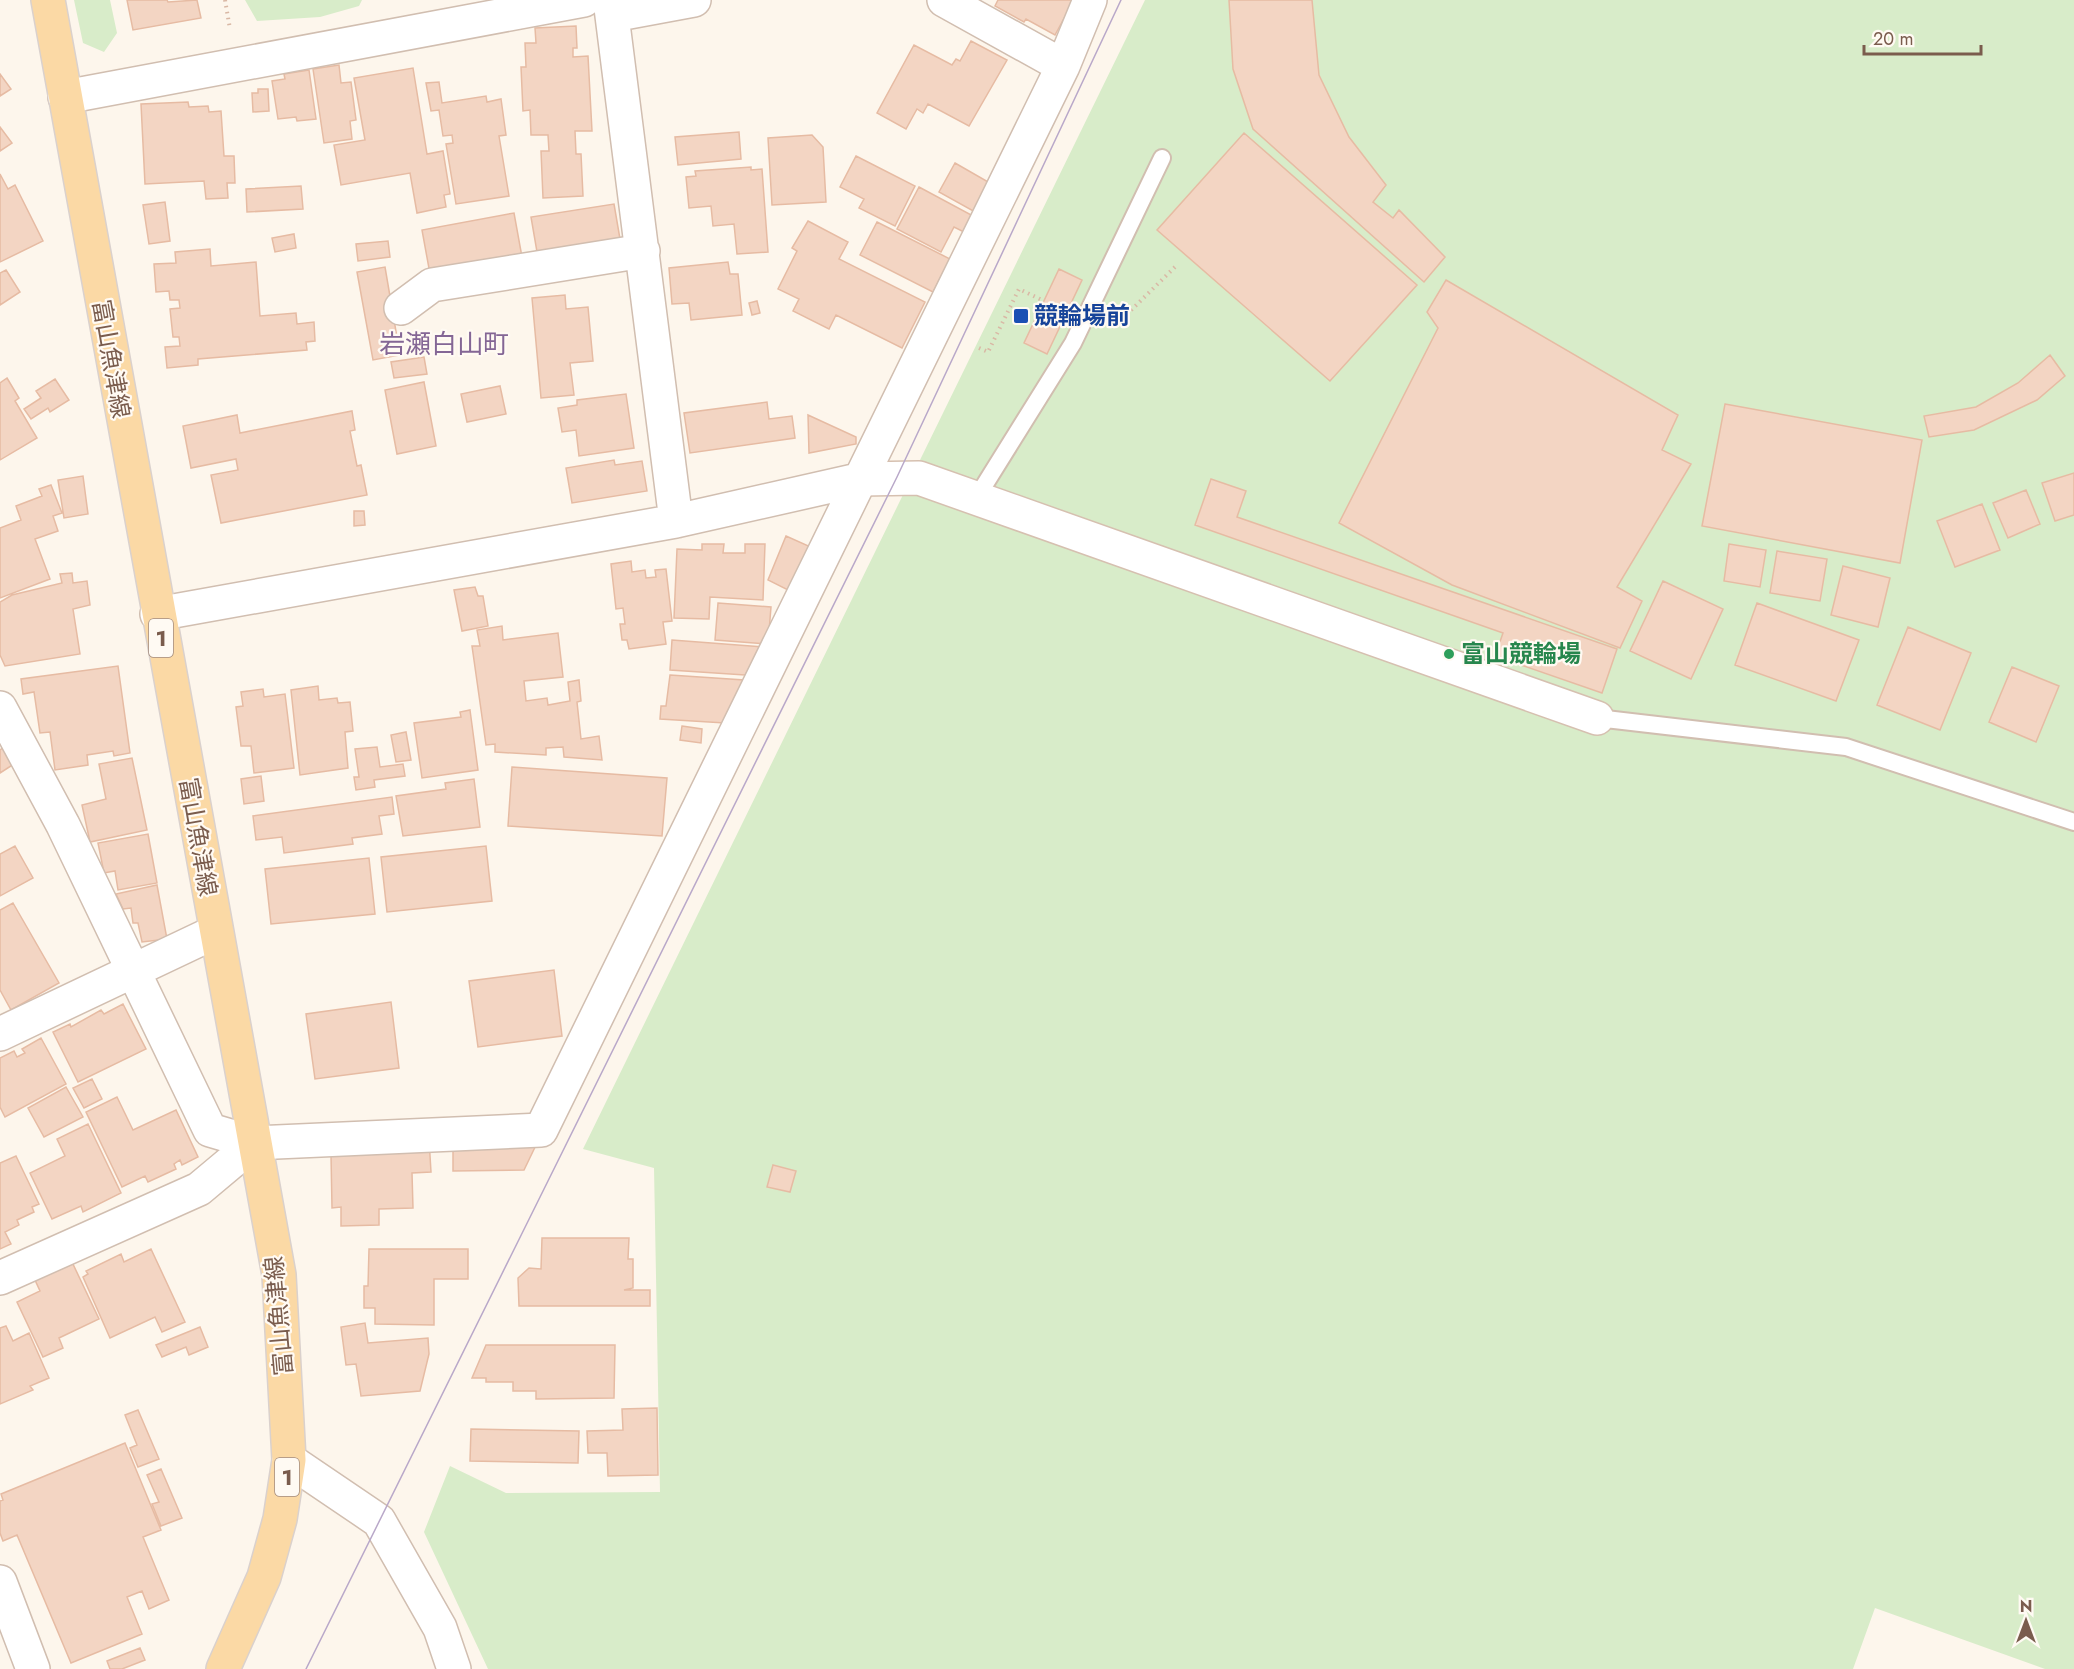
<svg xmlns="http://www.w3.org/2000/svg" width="2074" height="1669" viewBox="0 0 2074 1669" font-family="Jost,'Noto Sans JP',sans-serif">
<rect width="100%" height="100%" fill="#fdf6ec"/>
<path fill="#d8ecc9" d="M74 0H110L117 33 104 52 83 43Z
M245 0H362L359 6 320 17 257 21Z
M1145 0H2074V1669H2045L1875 1608 1853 1669H488L424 1532 450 1466 506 1493 660 1492 654 1168 583 1149Z"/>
<path fill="#f3d5c3" stroke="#e6bba3" stroke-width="1.5" d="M127 0H167L168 2 197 0 201 18 133 30Z
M998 0H1074L1055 35 1026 19 1024 22 995 6Z
M1229 0H1312L1319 75 1349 137 1386 185 1373 202 1393 218 1399 210 1445 257 1424 282 1253 129 1233 69Z
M576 26 577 48H573V57L588 56 592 131H575L576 154H581L583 196 543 198 541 151H549L548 135H531L530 110 523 111 521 67H526L525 43H536L535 28Z
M971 41 1007 60 969 126 928 104 923 113 917 109 906 129 877 113 914 45 952 65 956 59 960 61Z
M339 65 341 83 351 82 356 120 350 121 352 139 324 143 313 69Z
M413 68 427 154 443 151 450 194 444 195 446 207 417 213 410 173 341 185 334 145 365 140 354 78Z
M309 70 316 119 297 121 296 117 278 119 272 81 285 79 284 74Z
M0 74 11 89 0 96Z
M439 82 442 103 486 96 487 102 501 99 506 135 499 136 509 196 456 204 446 144 453 143 452 135 443 136 439 110 431 111 426 83Z
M258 89H268L269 111 253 112 252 93H258Z
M188 102 189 107 208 106 209 112 221 111 224 156H234L235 183H227L228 198 206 199 204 181 145 184 141 104Z
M0 127 12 143 0 151Z
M739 132 741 159 678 165 675 137Z
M1244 133 1417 285 1330 381 1157 230Z
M812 135 823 147 826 202 772 205 768 138Z
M856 156 915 186 895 226 859 208 864 199 840 187Z
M955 163 990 183 975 212 939 192Z
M751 167V170L762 169 768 252 737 254 734 224 713 226 711 206 689 208 686 177 696 176 695 171Z
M0 174 8 189 15 185 43 241 0 262Z
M301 186 303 209 247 212 246 189Z
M919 187 975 217 966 233 954 227 941 252 897 229Z
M165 202 170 241 149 244 143 205Z
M614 204 620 239 537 252 531 217Z
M514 213 522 257 430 274 422 230Z
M808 221 848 242 839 259 925 302 902 348 836 315 829 329 793 311 799 299 778 289 797 251 792 248Z
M877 222 950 259 933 292 860 255Z
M294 234 296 248 275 252 272 238Z
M388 241 390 257 358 261 356 244Z
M210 249 211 266 256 262 260 316 296 313 297 324 314 322 315 341 306 342 307 350 198 359V365L167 368 165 347 180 346 179 337H173L170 309 180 308 179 300H170L169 291 156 292 154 264 176 263 175 252Z
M728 262 730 274H738L742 315 691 320 689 303 672 304 669 268Z
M385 267 400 355 373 360 357 272Z
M1059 269 1082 280 1047 354 1024 343Z
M6 270 20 292 0 305V273Z
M1446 280 1678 415 1662 450 1691 464 1617 587 1642 601 1620 648 1452 585 1339 523 1438 328 1427 312Z
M565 295 566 309 588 307 593 361 570 363 574 395 541 398 532 298Z
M757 301 760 313 752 315 749 303Z
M2050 355 2065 376 2037 400 1974 430 1929 437 1924 416 1976 407 2018 383Z
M424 357 427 374 394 378 391 362Z
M7 378 19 398 15 401 37 438 0 460V383Z
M55 379 69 400 50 412 48 408 31 419 24 409 41 398 36 391Z
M424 382 436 446 397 454 385 390Z
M500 386 506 414 467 422 461 394Z
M626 394 634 448 579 456 576 430 562 432 558 408 577 405V400Z
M767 402 769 419 792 416 795 438 690 453 684 413Z
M1725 404 1922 440 1900 563 1702 526Z
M352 411 355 430 350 431 357 466 361 465 367 495 221 523 211 475 238 470 236 459 191 468 183 426 237 415 240 433Z
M808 415 856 437V444L809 453Z
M614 460 615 465 642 461 647 491 572 503 566 468Z
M2074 473V515L2055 521 2042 483Z
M83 476 88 514 64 518 58 480Z
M1211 479 1246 491 1237 517 1617 649 1602 693 1495 656 1503 633 1195 525Z
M51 485 62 513 53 516 58 531 35 539 50 579 0 598V528L21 520 16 506 42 496 39 489Z
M2026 490 2040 524 2008 538 1993 503Z
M1982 504 2000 550 1955 567 1937 521Z
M354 511H364L365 525 354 526Z
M786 536 813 548 792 592 768 580Z
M702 544H724L723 553H745V544H765L763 600 710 597 709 619 674 618 677 549 702 550Z
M1729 544 1766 550 1760 587 1724 581Z
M1777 551 1827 559 1820 601 1770 593Z
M631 561 632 572 645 570 646 578 656 577 655 570 666 569 672 621 663 622 666 644 629 649 627 640H622L620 624H625L623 608 616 609 611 564Z
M1843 566 1890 578 1878 627 1831 615Z
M72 573 73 583 87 581 90 605 73 609 80 654 5 666 0 655V602L12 595 62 583 60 574Z
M1663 581 1723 609 1691 679 1630 651Z
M475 587 478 596H483L488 626 462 631 454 590Z
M718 603 771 607 768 644 715 640Z
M1757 603 1859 640 1836 701 1735 665Z
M502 626 503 640 558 633 563 677 524 681 526 701 547 698 548 705 570 701 568 682 579 680 581 701 577 702 581 739 599 736 602 760 564 757 563 747 546 748V755L495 752V744L486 745 472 646H480L477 630Z
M1908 627 1971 653 1940 730 1877 705Z
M672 640 764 647 745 675 670 670Z
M118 666 130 753 114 756 113 751 87 755 88 765 55 770 50 732 40 733 34 692 23 694 21 679Z
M2012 667 2059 686 2036 742 1989 722Z
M670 675 744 680 725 723 660 719 661 706H666Z
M318 686 319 700 337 698 338 703 350 702 353 731 345 732 348 768 300 775 291 690Z
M263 689 264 697 285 694 294 768 254 773 251 746H241L236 707 243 706 241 692Z
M470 710 478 770 422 778 414 723 461 717 460 712Z
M682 726 702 729 701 743 680 740Z
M406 732 411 760 396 762 391 735Z
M4 747 14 764 0 773V750Z
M377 747 380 767 403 764 405 776 374 780 375 787 356 790 354 777H359L355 749Z
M132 758 147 830 90 842 82 805 106 799 99 764Z
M512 767 667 778 662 836 508 826Z
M261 776 264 801 244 804 241 779Z
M474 779 480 827 403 836 396 796 446 789 445 783Z
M392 797 394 814 379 816 382 834 352 838 353 844 284 853 282 837 256 840 253 816Z
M148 834 157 883 118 890 115 871 104 873 98 843Z
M15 846 33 878 0 896V854Z
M486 846 492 901 387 912 381 857Z
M369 858 375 914 271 924 265 869Z
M157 885 167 939 142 942 138 923H133L131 908 123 909 116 894Z
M13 903 59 983 11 1010 0 990V910Z
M554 970 562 1036 478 1047 469 981Z
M391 1002 399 1068 315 1079 306 1014Z
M123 1004 146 1049 78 1082 53 1032 70 1024 71 1027 101 1010 104 1014Z
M41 1038 66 1084 5 1117 0 1107V1058L14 1051 17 1057 25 1053 22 1049Z
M92 1079 102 1099 84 1108 73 1088Z
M66 1087 83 1117 44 1137 28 1108Z
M117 1097 133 1130 176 1110 198 1157 182 1165 180 1160 174 1164 176 1169 148 1182 145 1176 122 1187 86 1112Z
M88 1124 121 1193 83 1212 81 1206 52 1219 30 1173 65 1156 57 1139Z
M429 1139 431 1172 412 1173 413 1208 379 1209V1225L341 1226V1207L332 1208 331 1155Z
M538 1141 524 1170 453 1171V1143Z
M16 1156 39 1204 32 1207 34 1212 17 1220 19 1225 5 1232 11 1244 0 1249V1163Z
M773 1165 796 1171 790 1192 767 1187Z
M542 1238H629L628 1259H633V1288L624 1290H650V1306H519L518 1278 529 1268 541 1269Z
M151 1249 185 1322 162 1332 155 1317 110 1338 83 1277 88 1274 86 1271 121 1254 124 1262Z
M369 1249H468V1279H434V1325L375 1324V1308H364V1286H368Z
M72 1262 99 1319 59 1338 63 1348 43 1357 17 1302 40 1291 35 1280Z
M365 1323 368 1343 428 1338 429 1354 420 1391 361 1396 356 1364 346 1365 341 1327Z
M6 1326 13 1341 29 1333 49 1378 30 1386 33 1390 0 1404V1328Z
M200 1327 208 1347 189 1355 186 1347 162 1357 156 1345Z
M486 1345H615L614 1398 536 1399V1391H513V1382H486V1378H472Z
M657 1408 658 1475 608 1476 607 1453H588L587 1431 623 1430 622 1409Z
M138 1410 159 1459 138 1467 130 1448 137 1445 125 1415Z
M471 1429 579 1431 578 1463 470 1461Z
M125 1443 161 1530 143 1537 169 1600 149 1609 142 1591 127 1597 142 1634 71 1663 17 1535 3 1541 0 1533V1501L3 1500 1 1494Z
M161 1469 182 1518 161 1526 152 1504 159 1502 147 1475Z
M140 1648 145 1660 122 1669H110L107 1661Z"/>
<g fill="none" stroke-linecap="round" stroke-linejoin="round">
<g stroke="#d1beb0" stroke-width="20">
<path id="lane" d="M977 497 1073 343 1162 158
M1597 718 1846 747 2074 822"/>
</g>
<g stroke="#d1beb0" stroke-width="36">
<path id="street" d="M610 0 676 521
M944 0 1063 66
M613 15 694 0
M65 97 584 0
M401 308 432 285 643 251
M157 614 676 521 862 479
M0 708 63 825 210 1130 254 1143 541 1130 1063 66 1090 0
M0 1034 215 932
M0 1278 199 1189 254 1143
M289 1460 379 1521 440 1628 454 1669
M0 1582 33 1669"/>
</g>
<g stroke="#d6c0b0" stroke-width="36">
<path id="secondary" d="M862 479 919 478 1597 718"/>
</g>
<g stroke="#dad1cd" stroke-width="36">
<path id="primary" d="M48 0 279 1275 289 1460 280 1519 264 1577 223 1669"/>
</g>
<path stroke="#d9b8a5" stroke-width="4" stroke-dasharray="1.5 4.5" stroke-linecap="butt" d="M225 0 230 29
M1114 327 1177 265
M979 348 988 352 1019 289 1044 301"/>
<use href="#lane" stroke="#fff" stroke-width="16"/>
<use href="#street" stroke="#fff" stroke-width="33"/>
<use href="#secondary" stroke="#fff" stroke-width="33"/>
<use href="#primary" stroke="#fbd9a5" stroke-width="33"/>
<path stroke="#b9a8c9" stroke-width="1.5" d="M306 1669 897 477 1121 0"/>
</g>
<rect fill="#1a4fb4" stroke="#fffaf3" stroke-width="2" x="1013" y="308" width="16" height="16" rx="3"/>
<circle fill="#2e9e5b" stroke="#fffaf3" stroke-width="2" cx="1449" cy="654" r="6"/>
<g text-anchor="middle" stroke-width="4.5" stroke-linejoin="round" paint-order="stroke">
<g fill="#fffaf3" stroke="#a28b7f" stroke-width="1.5">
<rect x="149" y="619" width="24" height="38" rx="4.5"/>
<rect x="275" y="1458" width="24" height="38" rx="4.5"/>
</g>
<g font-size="22" font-weight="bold" fill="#7a5c4d">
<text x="161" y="646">1</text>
<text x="287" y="1485">1</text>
</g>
<g font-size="24" font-weight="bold" fill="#164399" stroke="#fffaf3" text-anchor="start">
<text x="1034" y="324">競輪場前</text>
</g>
<g font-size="24" fill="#7a5c4d" stroke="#fffaf3">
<text transform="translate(111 359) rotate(80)" y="8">富山魚津線</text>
<text transform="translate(198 837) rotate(80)" y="8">富山魚津線</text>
<text transform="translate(279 1316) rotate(-95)" y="8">富山魚津線</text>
</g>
<g font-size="24" font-weight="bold" fill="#27864d" stroke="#fffaf3" text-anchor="start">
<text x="1461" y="662">富山競輪場</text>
</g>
<g font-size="26" fill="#846695" stroke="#fffaf3">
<text x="444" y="353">岩瀬白山町</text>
</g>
</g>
<g transform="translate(2026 1621)" stroke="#fffaf3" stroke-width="4.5" paint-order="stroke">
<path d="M0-4.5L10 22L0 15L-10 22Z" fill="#7a5c4d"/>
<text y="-9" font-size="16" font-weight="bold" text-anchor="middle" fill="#7a5c4d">N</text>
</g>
<path d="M1864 45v9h117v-9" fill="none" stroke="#7a5c4d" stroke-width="3"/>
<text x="1873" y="45" font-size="18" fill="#7a5c4d" stroke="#fffaf3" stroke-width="4.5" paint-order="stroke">20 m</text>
</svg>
